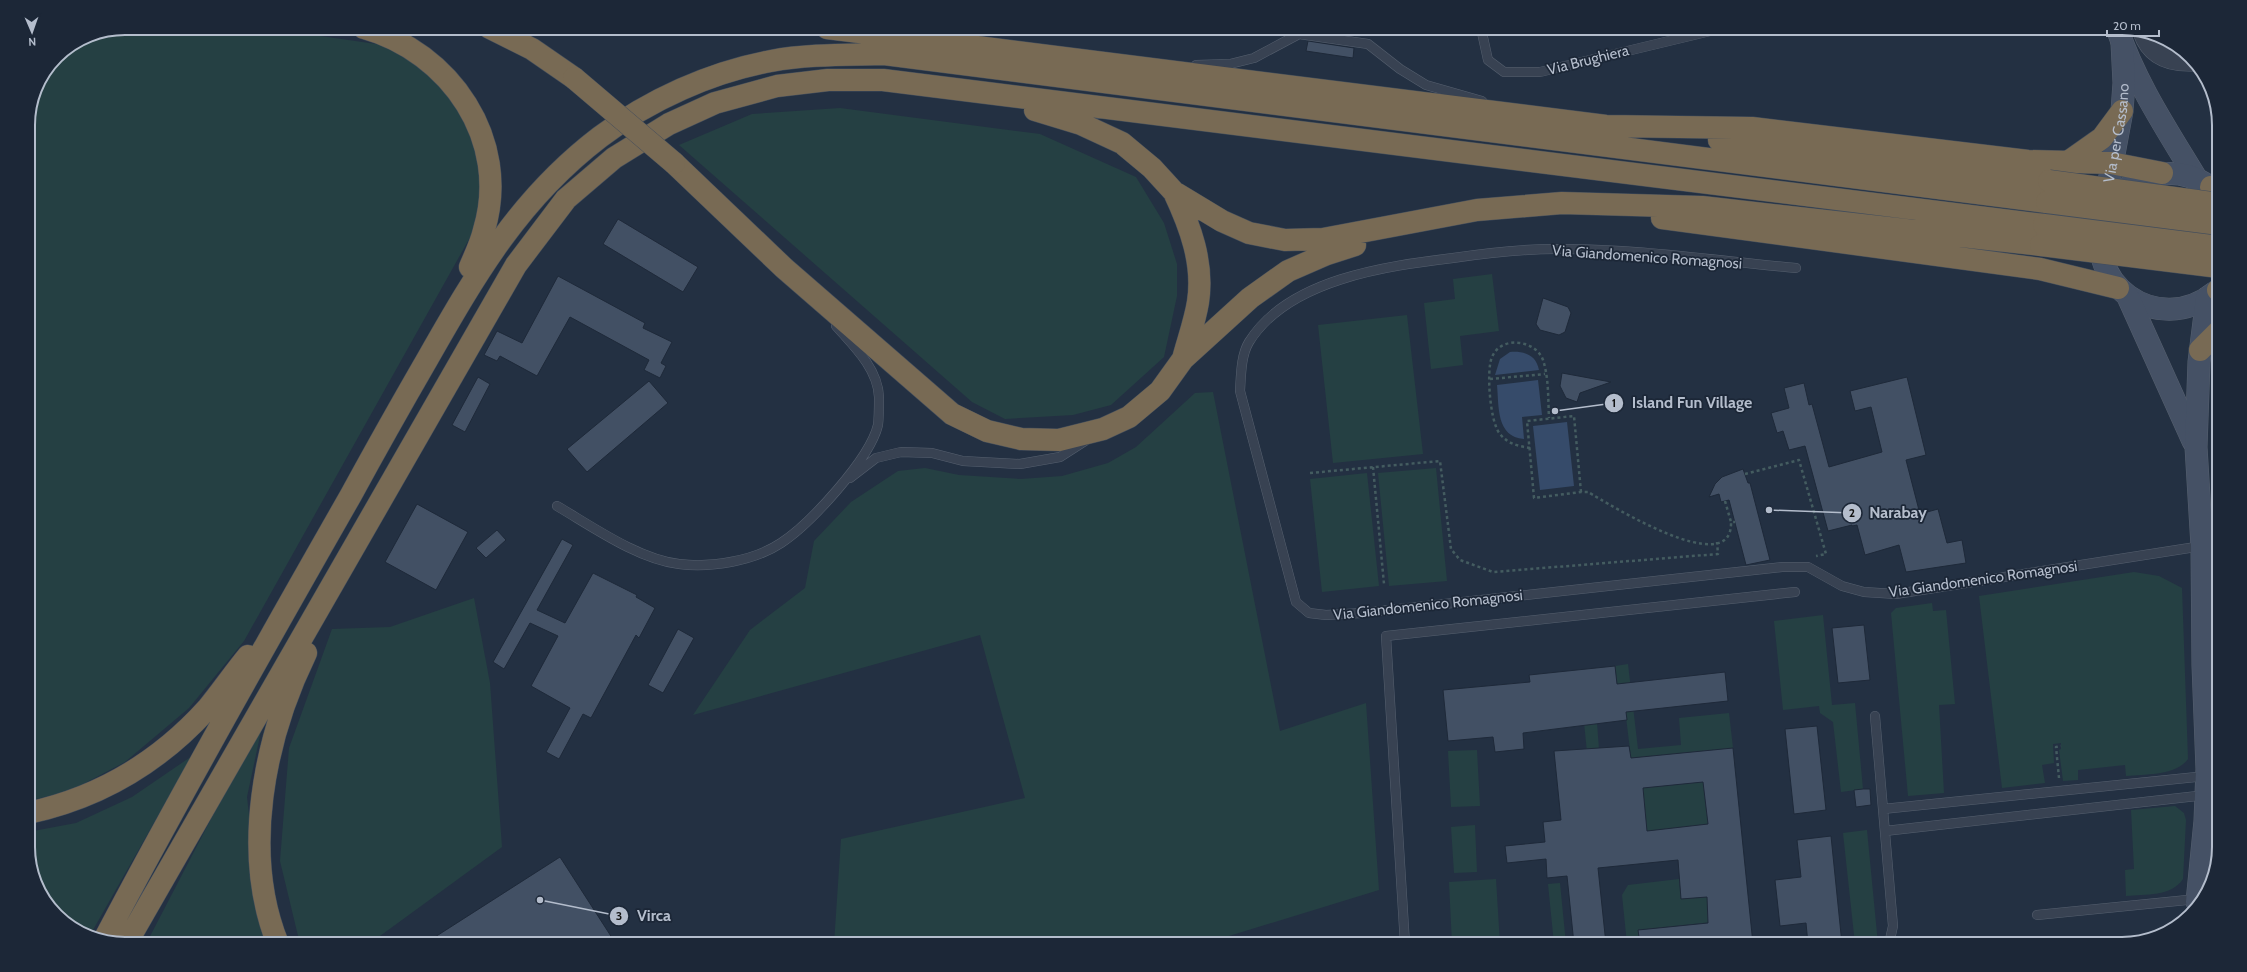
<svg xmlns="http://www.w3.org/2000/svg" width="2247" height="972" viewBox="0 0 2247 972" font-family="Cabin,sans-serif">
<rect width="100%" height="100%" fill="#233042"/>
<path fill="#254043" d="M125 28H265L383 45 429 71 449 93 478 147 482 216 244 641 189 708 125 762 70 791 28 801V119L38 82 57 56 88 35Z
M840 108 1040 134 1136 177 1164 223 1177 264V296L1164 357 1111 405 1073 415 1005 419 972 402 679 145 752 114Z
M1492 274 1499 331 1460 336 1463 365 1431 369 1424 303 1455 299 1453 279Z
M1407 315 1423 454 1333 463 1318 325Z
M1213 392 1280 731 1366 703 1379 890 1203 944H834L841 839 1025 798 980 635 693 715 750 630 805 588 814 541 851 502 898 471 925 468 959 475 1021 479 1062 476 1108 463 1136 447 1195 393Z
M1436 468 1447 581 1389 586 1378 473Z
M1367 473 1379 586 1322 592 1310 479Z
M2134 572 2159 576 2182 588 2188 759C2175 776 2146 774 2126 776L2125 765 2078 770V780L2063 781 2059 750 2061 749V743L2053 744 2054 763 2042 765 2045 783 2002 788 1979 596Z
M474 598 490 683 502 847 369 944H300L280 861 289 748 332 629 390 627Z
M1932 603 1933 611 1946 610 1955 704 1939 705 1944 793 1908 796 1891 613 1896 608Z
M1823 615 1832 705 1855 703 1863 789 1841 792 1833 722 1820 713 1819 706 1783 710 1774 621Z
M1628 664 1638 749 1681 745 1679 718 1729 713 1733 748 1631 758 1625 709 1597 723 1599 749 1588 762 1582 703 1619 699 1615 666Z
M264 717 247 797 257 887 269 944H146Z
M1477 750 1480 806 1451 807 1448 751Z
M192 756 89 937H88L48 906 28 853V832L76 823 132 797Z
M1703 782 1708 824 1647 831 1643 788Z
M2175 806 2184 813 2186 820 2183 879C2171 897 2146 894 2126 896L2125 870 2134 869 2131 810Z
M1475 825 1477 872 1454 873 1451 827Z
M1867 830 1878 944H1855L1843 833Z
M1496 879 1500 944H1452L1449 882Z
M1679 879 1681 899 1707 897V900L1747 896 1750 918 1638 930 1640 944H1627L1622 895 1628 885Z
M1560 883 1566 944H1554L1548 884Z"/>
<path fill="#364b6a" d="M1510 352C1525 351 1536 355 1539 370L1495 375 1500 359Z
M1538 380 1542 415 1522 417 1524 439C1496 437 1499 406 1497 385Z
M1567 422 1574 486 1540 490 1533 426Z"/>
<path fill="#425064" stroke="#1e2939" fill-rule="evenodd" d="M1309 28H1357L1355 36Z
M1308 41 1354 48 1353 58 1306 51Z
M618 219 698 267 683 292 603 244Z
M558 276 645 323 643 328 672 342 661 363 666 366 660 378 644 370 649 360 570 317 537 376 500 356 497 361 484 355 497 331 522 343Z
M1543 298 1568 307 1571 313 1565 332 1559 335 1540 330 1536 324Z
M1562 373 1611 382 1580 393 1577 402 1566 398 1560 386Z
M478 377 490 384 465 432 452 425Z
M1907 377 1926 455 1906 460 1920 514 1938 509 1947 543 1962 540 1966 563 1906 572 1899 545 1865 555 1857 525 1852 526V525L1828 531 1805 446 1789 450 1783 431 1777 433 1771 413 1789 408 1784 388 1804 383 1809 405 1812 404 1829 467 1882 452 1871 407 1855 411 1850 391Z
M649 381 668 403 587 472 567 449Z
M1743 469 1748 483H1750L1770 560 1746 565 1729 500 1721 502 1719 494 1709 497 1715 484 1722 477Z
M417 504 468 532 436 590 385 562Z
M497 530 506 540 486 558 476 548Z
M562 539 573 545 537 610 565 623 593 573 637 595 636 597 655 608 639 638 636 635 591 718 583 714 559 759 546 752 570 708 531 686 558 636 530 623 504 669 493 662Z
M1864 625 1870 680 1838 683 1832 628Z
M678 629 694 638 663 693 648 685Z
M1615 666 1617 684 1725 672 1728 701 1626 712 1627 720 1523 733 1524 749 1495 752 1493 737 1448 741 1443 690 1530 682 1529 675Z
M1817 726 1826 810 1794 814 1785 729Z
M1629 746 1631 758 1733 748 1753 944H1640L1638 930 1708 923 1707 897 1681 899 1678 860 1598 868 1606 944H1574L1567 876 1547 878 1546 859 1507 863 1505 846 1545 842 1543 822 1561 820 1554 751ZM1703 782 1708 824 1647 831 1643 788Z
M1863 789H1870L1871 805 1856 807 1854 790Z
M1831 836 1842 944H1808L1806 923 1780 926 1775 880 1801 877 1797 840Z
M560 857 616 944H424Z"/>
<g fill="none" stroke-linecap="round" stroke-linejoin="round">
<g stroke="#56606f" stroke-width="10">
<path id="lane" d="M1481 28 1488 60 1504 72H1540L1723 28
M1196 65 1230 64 1254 58 1299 34 1368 44 1400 69 1426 85 1482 101
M1796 268C1719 261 1634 248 1556 249 1522 249 1487 253 1453 258 1387 266 1288 279 1249 342 1241 355 1241 375 1240 391L1296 602 1309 613 1326 615 1362 613 1782 567H1808L1842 586 1864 592 1896 594 2202 546
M850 478 876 458 901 452 932 453 963 461 1020 464 1060 457 1085 441
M557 506C593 527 638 559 679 564 711 568 754 561 781 543 810 524 870 459 878 425 879 417 879 405 879 397 878 369 854 346 836 326
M1875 716 1893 926 1889 944
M1883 809 2206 776
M1885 831 2206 795
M2037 915 2197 899
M1405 944 1386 636 1795 592"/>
</g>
<g stroke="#56606f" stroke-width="19">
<path id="street" d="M2142 32C2150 56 2170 63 2193 62"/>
</g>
<g stroke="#56606f" stroke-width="23">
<g id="secondary">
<path d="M2117 28C2135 82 2167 130 2196 178"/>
<path id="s1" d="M2104 208 2122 111 2124 83 2122 43"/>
<path d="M2215 292C2158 339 2077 282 2107 213 2116 193 2133 181 2153 176 2177 169 2201 177 2219 195"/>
<path d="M2128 297 2193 441"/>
<path d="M2197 902 2205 821 2207 769 2203 665 2202 546 2196 447 2199 362 2207 298"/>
</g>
</g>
<g stroke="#424d5c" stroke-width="23">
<path id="highway" d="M364 28C450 52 511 140 484 230 481 243 475 255 470 267
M490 28 532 49 574 78
M827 28 1606 126 1752 128 2028 161 2111 163 2162 173
M1035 110 1081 124 1122 143 1152 168 1174 192 1222 221 1249 233 1285 240 1323 239 1477 210 1562 203 1702 207 2041 245
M1719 140 2049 181
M2068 162 2102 138 2122 111
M674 163 784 268 952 414 987 431 1021 439 1059 440 1103 429 1129 417 1160 391 1183 359 1250 298 1288 271 1327 254 1355 245
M2211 187 2219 186
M1174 192C1190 226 1204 263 1198 302 1195 321 1188 340 1183 359
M1662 218 2040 269 2118 288
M2218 290H2219
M2200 350 2219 331
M28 813C98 798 159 762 207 709 221 692 234 673 248 656
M104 940C183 790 267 642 351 495 376 449 402 403 428 358 477 272 520 198 600 137 649 100 711 72 771 61 808 54 847 55 884 54L2047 202
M126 944 516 265 566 199 614 158 669 124 715 103 777 86 828 80H883L2044 225
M278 944C241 853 264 739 306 653"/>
</g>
<path stroke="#445c60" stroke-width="2.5" stroke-dasharray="3 3" stroke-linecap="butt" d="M1490 379 1545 374
M1530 448C1518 446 1508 444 1500 434 1490 423 1486 370 1492 357 1501 335 1536 340 1543 360 1549 378 1548 400 1549 418
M1373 467 1384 584
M1310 473 1440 461 1451 549 1460 560 1493 572 1718 554 1717 542
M1745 474 1799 460 1826 554 1816 556
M1581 492 1574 416 1527 421 1534 498 1581 492H1588C1607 503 1733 582 1731 522
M1725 501 1731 522H1735
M2059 778 2056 747 2061 746"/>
<use href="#lane" stroke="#384252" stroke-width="9"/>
<use href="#street" stroke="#384252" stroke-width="18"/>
<use href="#secondary" stroke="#455165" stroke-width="22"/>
<use href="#highway" stroke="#786a54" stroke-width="22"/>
<g stroke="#424d5c" stroke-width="23" stroke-linecap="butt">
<path id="highway-bridge" d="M574 78 674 163
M2049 181 2219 204
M2047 202 2219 224
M2044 225 2219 247
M2041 245 2219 267"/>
</g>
<use href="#highway-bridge" stroke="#786a54" stroke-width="22"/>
</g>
<g text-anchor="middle" stroke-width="3.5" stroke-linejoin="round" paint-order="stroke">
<g font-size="15" fill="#b4bdcc" stroke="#1c2737">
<text transform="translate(1588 60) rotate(-14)" y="5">Via Brughiera</text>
<text dy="5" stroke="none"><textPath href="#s1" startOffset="76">Via per Cassano</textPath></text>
<text transform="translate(1647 257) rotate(4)" y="5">Via Giandomenico Romagnosi</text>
<text transform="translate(1983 579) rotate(-8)" y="5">Via Giandomenico Romagnosi</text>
<text transform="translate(1428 605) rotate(-6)" y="5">Via Giandomenico Romagnosi</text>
</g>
</g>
<path d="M0 0H2247V972H0ZM125 35H2122A90 90 0 0 1 2212 125V847A90 90 0 0 1 2122 937H125A90 90 0 0 1 35 847V125A90 90 0 0 1 125 35Z" fill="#1c2737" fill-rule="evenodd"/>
<path fill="none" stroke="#b4bdcc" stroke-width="2" d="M125 35H2122A90 90 0 0 1 2212 125V847A90 90 0 0 1 2122 937H125A90 90 0 0 1 35 847V125A90 90 0 0 1 125 35Z"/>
<path fill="none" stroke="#b4bdcc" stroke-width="1.5" d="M1555 411L1614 403M1769 510L1852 513M540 900L619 916"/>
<g fill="#b4bdcc" stroke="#1c2737" stroke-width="1.5">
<circle cx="1555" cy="411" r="4"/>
<circle cx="1769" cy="510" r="4"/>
<circle cx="540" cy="900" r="4"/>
<circle cx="1614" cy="403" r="10"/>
<circle cx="1852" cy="513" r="10"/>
<circle cx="619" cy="916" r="10"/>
</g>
<g font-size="12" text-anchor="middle" font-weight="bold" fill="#111">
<text x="1614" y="407">1</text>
<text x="1852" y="517">2</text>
<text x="619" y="920">3</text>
</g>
<g font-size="16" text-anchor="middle" font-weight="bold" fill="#b4bdcc" stroke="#1c2737" stroke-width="3.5" stroke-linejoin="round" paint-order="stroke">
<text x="1692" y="408">Island Fun Village</text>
<text x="1898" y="518">Narabay</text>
<text x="654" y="921">Virca</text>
</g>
<g transform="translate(32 32) rotate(178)" stroke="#1c2737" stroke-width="3" paint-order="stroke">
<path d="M0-3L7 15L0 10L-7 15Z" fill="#b4bdcc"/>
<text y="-6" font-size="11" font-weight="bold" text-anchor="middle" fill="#b4bdcc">N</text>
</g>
<path d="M2107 30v6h52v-6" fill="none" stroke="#b4bdcc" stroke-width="2"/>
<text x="2113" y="30" font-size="12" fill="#b4bdcc" stroke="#1c2737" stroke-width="3" paint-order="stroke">20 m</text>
</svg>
